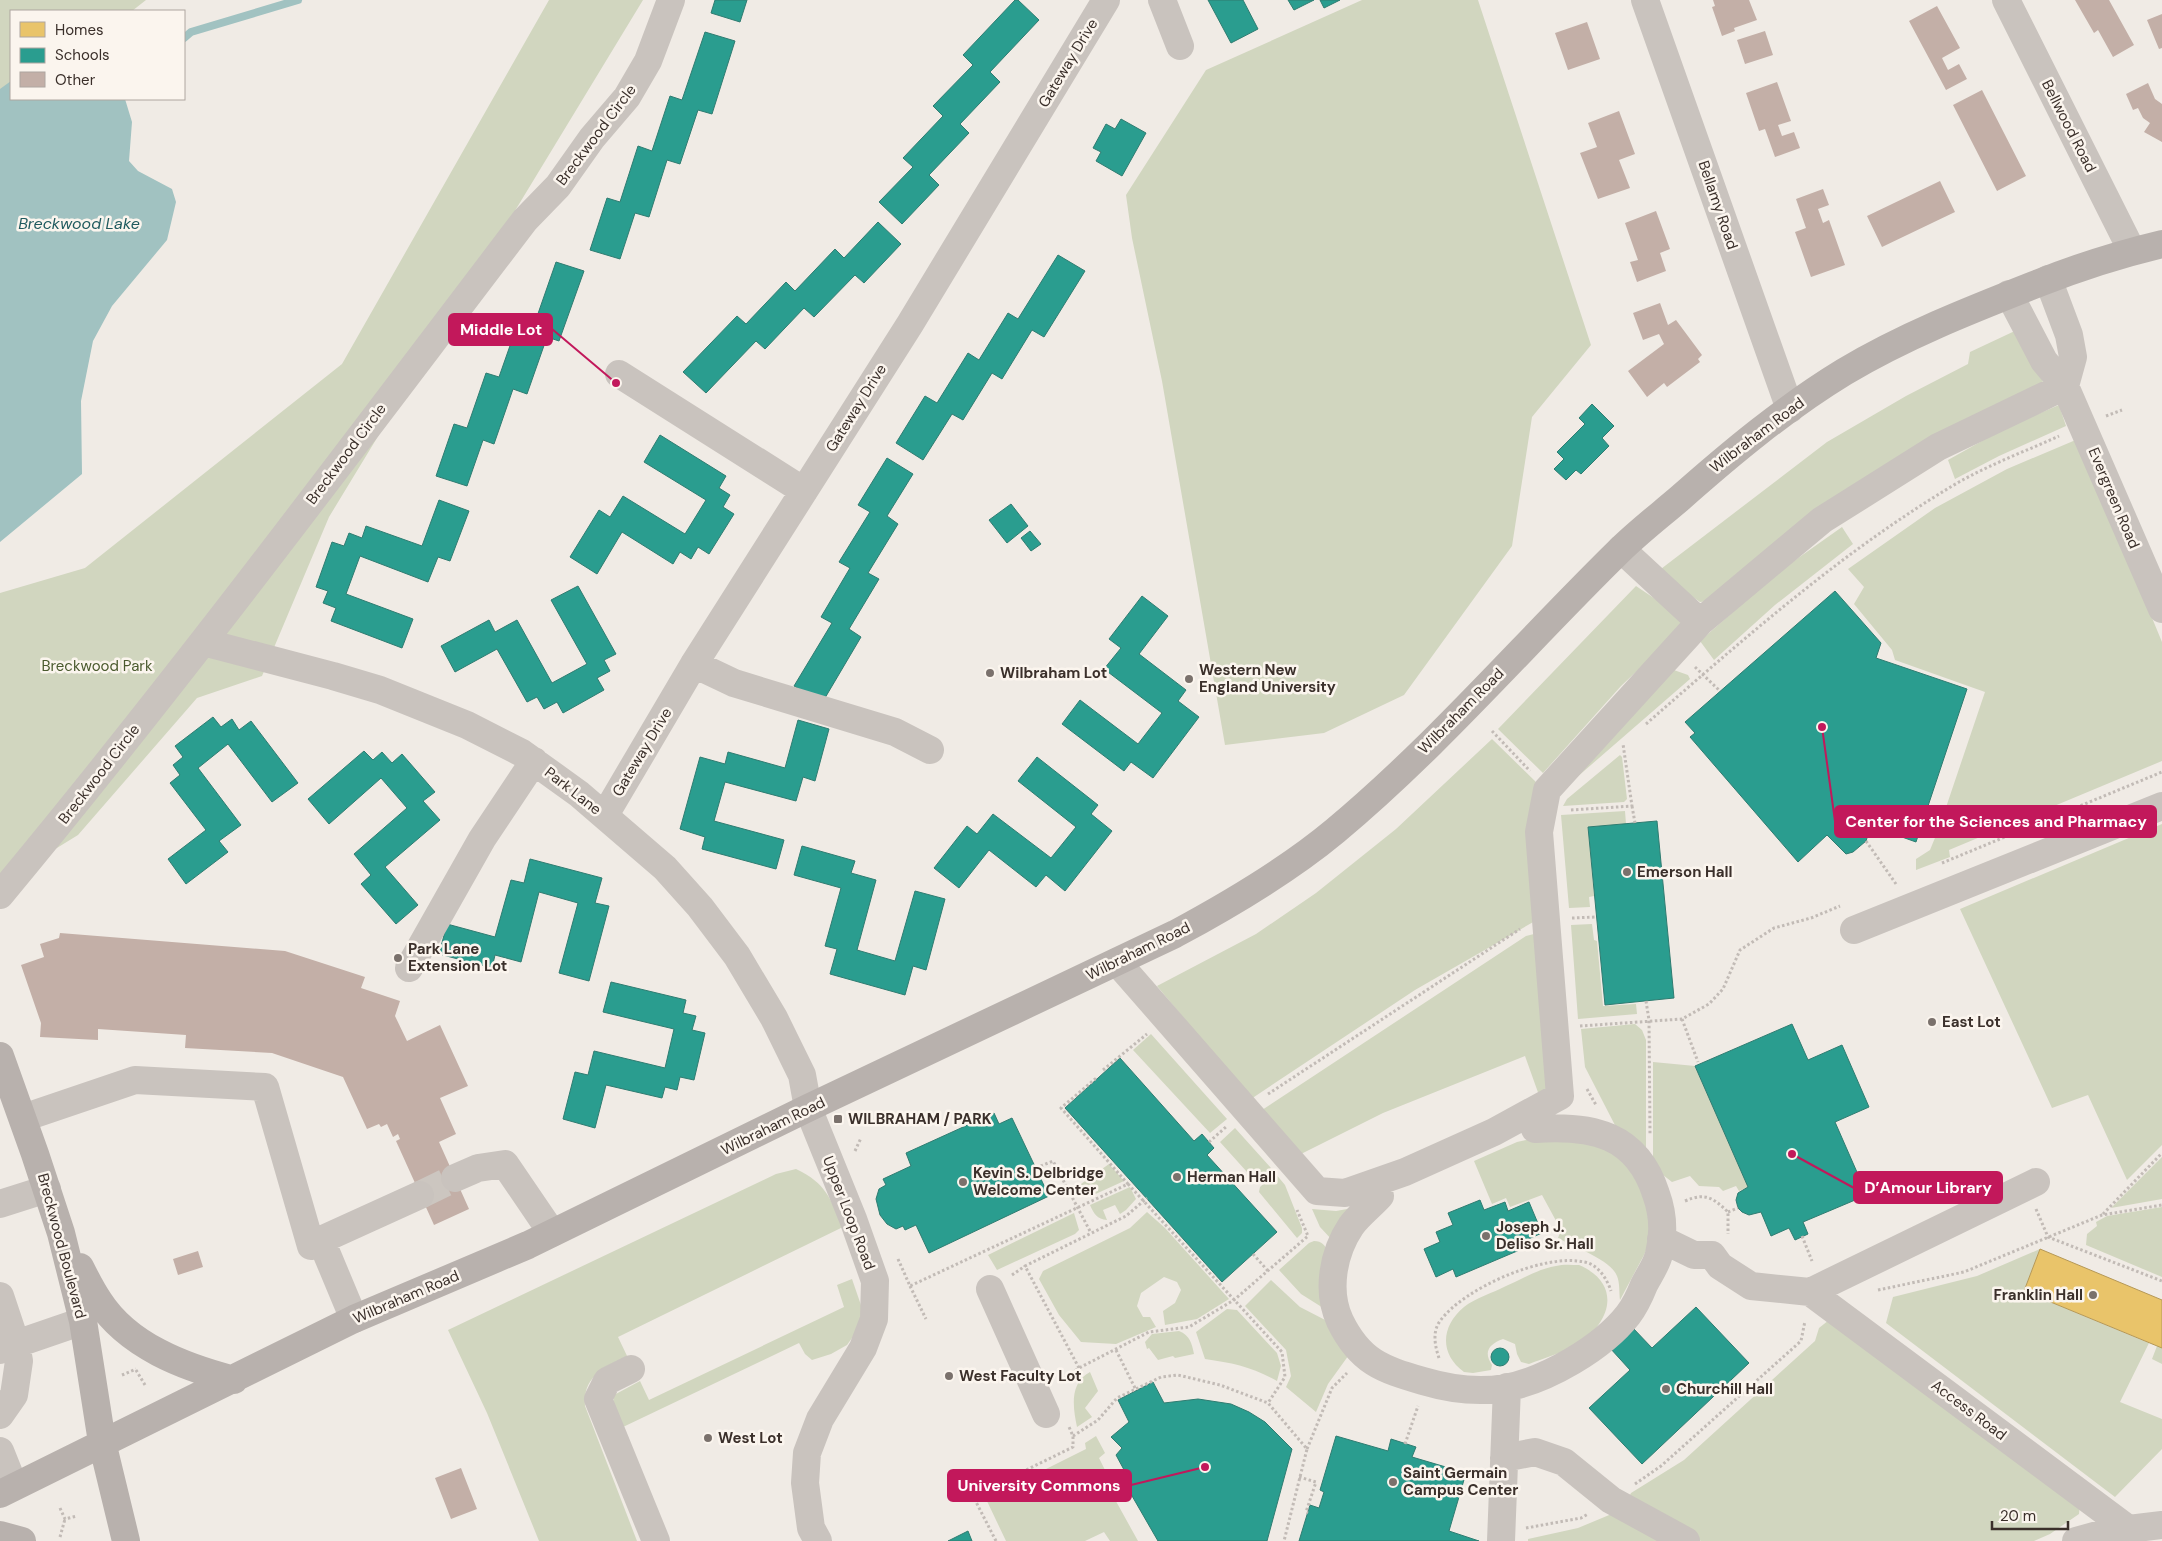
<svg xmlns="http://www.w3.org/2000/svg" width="2162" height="1541" viewBox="0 0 2162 1541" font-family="'DM Sans',sans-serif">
<rect width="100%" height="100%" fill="#f0ebe5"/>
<path fill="#d1d6bf" d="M0 0H146L132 11H11V99L0 120Z
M549 0H643L329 517 262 676 197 698 78 835 0 883V593L85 568 342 364Z
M1362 0H1478L1591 345 1532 417 1512 546 1404 695 1324 733 1225 745 1162 381 1132 238 1126 195 1206 70Z
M2019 329 2043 382 1718 600 1700 602 1657 572 1827 442 1906 396 1968 364 1970 352Z
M2059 405 2066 426 1999 456 1955 479 1948 460 2005 428Z
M2078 439 2162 642V761L1949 850 1950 857 1916 870V859L1930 850 1939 828 1985 692 1895 660 1892 650 1854 604 1864 587 1848 569 1935 508 2007 469Z
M1842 527 1853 544 1775 605 1714 660 1700 641 1777 573Z
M1636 586 1676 613 1681 623 1678 632 1621 686 1543 773 1498 729Z
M1671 669 1688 675 1690 679 1561 791Z
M1492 739 1538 784 1542 917 1415 990 1251 1099 1157 986 1256 934 1316 893 1396 829Z
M1620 755 1622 757 1627 799 1624 802 1563 806 1567 799Z
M1625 811 1626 824 1588 827 1594 896 1589 897 1590 907 1569 908 1561 815Z
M2162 824V1145L2127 1180 2088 1095 2052 1108 1960 909Z
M1592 924 1594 940 1597 941 1603 1006 1636 1004 1637 1014 1578 1019 1571 925Z
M1542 932 1555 1079 1540 1098 1525 1056 1383 1113 1299 1155 1262 1110 1526 936Z
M1635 1024 1642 1030 1646 1040V1156L1618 1131 1585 1067 1581 1029Z
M1151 1034 1227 1119 1210 1133 1133 1050Z
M1653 1062 1695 1066 1748 1187 1739 1191 1736 1186 1723 1191 1719 1187 1699 1186 1690 1176 1672 1182 1663 1175 1653 1159Z
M1235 1128 1271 1168 1256 1182 1220 1142Z
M1539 1137 1612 1147 1643 1181 1651 1239 1644 1255 1620 1300C1619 1293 1620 1283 1617 1276 1611 1260 1574 1247 1558 1238L1561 1230 1542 1195 1510 1207 1506 1198 1492 1204 1474 1161 1517 1142Z
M2162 1157V1199L2111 1208Z
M1109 1164 1124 1181 1089 1197 1080 1186 1081 1184Z
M796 1169C827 1184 829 1197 843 1227L618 1337 628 1358C604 1370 583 1374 585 1406L637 1541H539L487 1413 448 1330 776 1174Z
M1275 1173 1285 1185 1302 1228V1233L1297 1238 1259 1192 1260 1187Z
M1130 1187 1136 1199 1126 1210 1120 1214 1115 1205 1103 1210 1107 1220C1097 1219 1094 1214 1090 1205Z
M2162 1207V1277L2086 1245 2087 1234 2097 1226 2096 1222 2107 1216Z
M1353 1208 1333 1241 1320 1227 1312 1209 1336 1211Z
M1147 1212 1165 1228 1229 1299 1197 1319 1165 1325 1163 1311 1175 1303 1181 1290 1177 1282 1164 1277 1141 1293 1137 1306 1143 1317H1150L1156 1327 1116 1344 1081 1342 1059 1315 1039 1279 1043 1271 1130 1228Z
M1074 1213 1079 1230 1075 1234 997 1270 988 1255Z
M1314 1241C1322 1241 1325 1245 1328 1252V1311L1301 1294 1279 1270 1309 1243Z
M2040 1249 2024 1291 2149 1343 2120 1402 2162 1419V1449L2115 1497 1886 1323 1893 1297 1977 1276Z
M1579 1265C1623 1284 1611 1324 1576 1345 1562 1353 1544 1358 1529 1364L1521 1362 1517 1354 1515 1344 1503 1339C1489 1344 1483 1352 1492 1365L1491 1370 1473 1373 1464 1372C1439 1354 1441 1326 1464 1307 1475 1298 1493 1293 1506 1286 1522 1279 1538 1269 1556 1266 1563 1264 1572 1265 1579 1265Z
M852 1279 863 1311 857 1331 847 1345 831 1354 812 1360 805 1354 799 1343 623 1427 613 1404 614 1395 640 1381 649 1400 844 1307 837 1285Z
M1271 1280 1300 1307 1331 1323 1351 1352 1328 1384 1316 1412 1286 1387 1291 1376 1286 1350 1245 1306Z
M1227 1309 1237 1310 1277 1353 1281 1366 1277 1381C1252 1367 1233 1363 1205 1359L1196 1332Z
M1829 1320 2080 1504 2079 1514 2050 1534 2034 1541H1701L1632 1505 1629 1497 1631 1493 1684 1460 1815 1341 1819 1328Z
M1179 1331C1190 1335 1192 1344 1194 1354L1175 1358 1173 1356 1158 1360 1149 1348 1147 1349 1145 1342 1152 1334Z
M2157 1346 2162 1348V1364L2152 1359Z
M1090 1372 1098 1391 1085 1408 1092 1417 1077 1427C1073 1408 1069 1383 1090 1372Z
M1096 1436 1105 1453 1099 1458 1116 1492 1112 1494 1138 1541H1110L1104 1532 1085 1541H1006L986 1499 1086 1449 1085 1443Z
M1614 1513 1668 1541H1528V1539L1578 1528Z"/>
<path fill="#a1c2c1" d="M11 81V99H125L132 122 129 161 138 171 172 189 176 202 167 240 112 306 93 341 81 401 82 474 0 542V89Z"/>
<path fill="#e9c46a" stroke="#b59857" d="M2040 1249 2162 1300V1348L2024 1291Z"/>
<path fill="#2a9d8f" stroke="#2f7c71" d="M715 0H747L740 22 711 13Z
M1015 0H1018L1039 20 990 72 1000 82 960 124 969 133 929 175 939 185 902 224 879 202 913 167 903 158 943 116 933 106 973 65 963 55Z
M1208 0H1243L1258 29 1231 43Z
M1288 0H1314L1294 10Z
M1320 0H1340L1324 8Z
M705 32 735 41 712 114 698 110 680 164 667 160 649 217 635 213 620 259 590 250 607 198 620 202 638 146 652 151 670 96 682 100Z
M1121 119 1146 133 1122 176 1096 161 1101 152 1093 148 1106 124 1115 129Z
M878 222 901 244 864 283 855 275 814 317 804 308 765 349 756 341 706 393 683 372 737 316 746 324 786 282 795 291 835 249 844 258Z
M1058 255 1085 271 1044 337 1032 330 1002 379 992 373 963 420 952 414 923 460 896 443 925 396 937 403 968 353 979 360 1008 313 1018 319Z
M556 262 584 271 559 341 547 337 527 394 513 389 494 444 483 440 467 486 436 476 454 424 467 428 486 373 499 377 518 323 533 328Z
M1592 404 1614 426 1602 438 1609 446 1581 474 1576 470 1566 480 1554 469 1564 459 1557 452 1585 424 1579 418Z
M660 435 726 476 719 488 730 495 723 507 734 514 709 554 698 547 691 559 680 552 673 564 622 532 597 574 570 557 599 510 610 517 623 496 685 534 706 500 644 462Z
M887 458 913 474 887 516 898 524 868 573 879 579 849 629 861 637 822 703 794 686 832 623 821 617 850 568 839 562 870 512 858 505Z
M439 500 469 511 450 561 438 557 428 582 360 556 346 594 413 619 402 648 331 621 336 608 323 603 328 591 316 587 332 542 344 546 349 533 362 538 366 526 422 546Z
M1011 504 1028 526 1007 543 989 520Z
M1030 531 1041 544 1031 551 1021 538Z
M578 586 616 654 604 660 610 671 597 678 604 690 563 713 557 702 544 709 537 697 527 702 497 649 455 672 441 646 489 620 495 632 517 620 552 683 587 664 551 600Z
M1835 591 1881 643 1876 658 1967 689 1916 842 1871 826 1866 841 1853 852 1846 854 1827 835 1798 862 1690 737 1695 733 1685 722Z
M1142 596 1168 616 1139 654 1186 690 1178 701 1199 717 1153 778 1131 762 1124 771 1062 724 1080 700 1138 744 1162 713 1104 669 1121 648 1109 639Z
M213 717 221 727 232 719 239 730 251 721 298 783 272 802 228 744 198 768 241 825 219 841 228 852 186 884 168 859 206 830 170 783 180 775 173 765 183 757 175 746Z
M798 720 829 729 815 781 803 777 796 801 725 782 714 821 784 840 776 869 702 849 705 837 680 829 700 757 725 764 728 752 785 768Z
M364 751 373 760 382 752 392 763 402 754 435 792 423 801 440 820 385 867 418 905 396 924 361 884 371 875 354 854 407 808 381 778 329 824 308 799Z
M1037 757 1098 805 1091 814 1112 831 1065 891 1046 875 1036 887 989 850 959 888 934 868 967 826 977 834 993 814 1051 858 1076 827 1018 781Z
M1657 821 1674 998 1605 1005 1588 827Z
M802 846 855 861 851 873 876 880 857 950 895 961 915 891 945 899 926 970 913 966 905 995 830 974 837 949 825 946 841 888 794 875Z
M530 859 602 878 595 903 609 906 589 981 559 973 578 903 539 892 521 962 495 955 492 968 439 954 447 924 495 937 511 880 524 883Z
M611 982 686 1000 683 1013 696 1016 692 1030 705 1033 694 1080 680 1077 677 1090 665 1087 662 1098 606 1085 595 1128 563 1119 575 1072 588 1075 594 1051 665 1068 674 1029 603 1012Z
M1792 1024 1808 1060 1842 1045 1869 1107 1835 1122 1867 1195 1803 1222 1808 1234 1795 1240 1789 1228 1771 1236 1761 1212 1749 1215 1742 1212 1738 1208 1736 1200 1738 1193 1748 1187 1695 1066Z
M1120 1058 1194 1141 1202 1134 1214 1148 1207 1155 1277 1232 1222 1282 1065 1108Z
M994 1113 999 1124 1012 1118 1049 1196 929 1253 916 1225 905 1230 903 1226 896 1229 887 1224 880 1215 876 1199 879 1189 886 1185 883 1179 911 1166 906 1153Z
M1480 1200 1484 1210 1505 1202 1508 1211 1529 1202 1542 1233 1526 1240 1529 1246 1456 1277 1453 1269 1436 1277 1424 1249 1440 1242 1436 1232 1453 1225 1448 1213Z
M1696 1307 1749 1363 1642 1464 1589 1408 1630 1370 1610 1348 1632 1327 1652 1348Z
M1491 1357a9 9 0 1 1 18 0a9 9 0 1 1-18 0Z
M1153 1382 1164 1403 1198 1399 1231 1404 1249 1412 1265 1422 1292 1449 1267 1541H1158L1124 1482 1129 1479 1116 1455 1122 1448 1111 1437 1129 1422 1118 1400Z
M1336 1436 1388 1451 1391 1439 1416 1447 1412 1457 1466 1473 1449 1531 1479 1541H1299L1310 1505 1319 1508 1324 1492 1320 1490Z
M968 1531 972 1541H948Z"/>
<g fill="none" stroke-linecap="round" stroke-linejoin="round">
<path stroke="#a1c2c1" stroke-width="8" d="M184 38 191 32 298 0"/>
</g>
<path fill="#c3afa7" d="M1713 0H1749L1757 20 1734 28 1735 31 1722 36 1712 7 1715 6Z
M2075 0H2109L2134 45 2113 57 2098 30 2094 33Z
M1937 6 1960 48 1942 58 1948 70 1959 64 1967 79 1946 90 1909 21Z
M2162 14V48L2159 49 2147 20Z
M1587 22 1600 59 1568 70 1555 33Z
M1765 31 1773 55 1745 64 1737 40Z
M1777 82 1791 121 1778 125 1782 136 1794 132 1800 148 1775 157 1765 129 1759 131 1746 93Z
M2148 83 2155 99 2162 104V142L2144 132 2150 123 2143 118 2138 108 2133 110 2126 94Z
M1982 90 2026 176 1997 191 1953 105Z
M1619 111 1635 154 1619 160 1630 188 1598 199 1580 153 1597 147 1588 123Z
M1940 181 1955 212 1882 247 1867 216Z
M1823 189 1829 205 1818 209 1823 223 1829 220 1845 265 1811 277 1795 232 1806 228 1796 199Z
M1656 211 1670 249 1660 253 1666 271 1637 282 1630 262 1638 260 1625 223Z
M1660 303 1668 325 1676 320 1702 355 1698 359 1700 362 1667 387 1664 383 1647 397 1628 371 1664 344 1659 334 1643 340 1633 313Z
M60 933 285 951 365 977 361 988 400 1001 395 1016 407 1041 440 1025 468 1086 440 1098 456 1134 439 1142 469 1209 434 1225 396 1141 400 1139 398 1134 393 1137 387 1124 381 1127 379 1124 367 1129 343 1077 272 1053 185 1048 186 1035 98 1029V1040L40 1037 41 1023 21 965 44 957 40 944 59 938Z
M198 1251 203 1267 178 1275 173 1259Z
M461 1468 477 1509 451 1519 435 1478Z"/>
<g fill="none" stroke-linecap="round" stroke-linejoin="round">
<path stroke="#ccc6c0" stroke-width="28" stroke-dasharray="28 14" stroke-linecap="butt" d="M420 1195 455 1178"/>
<path stroke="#c2bbb6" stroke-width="3" stroke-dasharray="2.5 2.5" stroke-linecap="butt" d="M2106 416 2122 410
M1695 667 1720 691
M1646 724C1746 637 1845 549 1959 482 1991 464 2026 451 2059 436
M1492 731 1530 771
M1632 806 1635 823
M1571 810 1632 806 1623 744
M1866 841 1896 884
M1942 863 2162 772
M1572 918 1596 917
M1646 1001 1649 1020 1650 1134
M1682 1019 1698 1062
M1580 1026 1682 1019 1709 1004 1723 989 1740 950 1774 928 1811 918 1840 906
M1103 1070 1147 1034
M1587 1089 1596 1105
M1268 1094 1520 929
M1209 1142 1227 1126
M855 1151 861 1138
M1036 1168 1053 1161 1091 1233
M1128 1184 1282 1352 1285 1377 1268 1403
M1685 1201C1706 1192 1713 1198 1728 1212V1234
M2036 1209 2048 1237 2162 1281
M1728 1212 1738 1208
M2103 1214 2162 1153
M1802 1236 1812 1261
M1253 1254 1268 1271
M898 1259 910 1286 1128 1184 1061 1108 1095 1079 1096 1080
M1012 1275 1025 1266
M910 1286 926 1319
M1878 1290 1964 1272 2102 1215 2162 1205
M1116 1350 1136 1390
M1439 1358C1435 1346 1432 1332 1440 1321 1464 1288 1544 1253 1584 1262 1598 1264 1607 1279 1611 1291
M1079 1368 1025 1266 1126 1216 1147 1198
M136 1370 145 1385
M122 1375 136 1369
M1059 1382 1079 1368 1149 1332 1189 1327 1234 1300 1308 1236 1297 1210
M1073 1436 1098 1420 1117 1398 1161 1377 1178 1375 1220 1385 1268 1403 1307 1449 1284 1541
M1405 1444 1418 1406
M1307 1449 1332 1388 1347 1373
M1299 1477 1316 1482 1306 1512 1308 1513
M1635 1484 1661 1466 1801 1341 1805 1321
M60 1508 65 1519 77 1516
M1526 1528 1581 1518 1588 1514
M60 1537 65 1519
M996 1541 973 1496 1073 1447V1436L1069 1427"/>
<path stroke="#c9c3be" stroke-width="28" d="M1162 0 1180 46
M1645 0 1790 409
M2006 0 2132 251
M2048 279 2069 335 2073 357 2065 386
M2009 294 2044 361 2065 386 2162 609
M619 374 804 491
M1621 549 1700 622
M203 642 333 676 380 690 467 725 522 753 579 794 665 868 700 907 737 956 774 1018 802 1075 808 1108 853 1219 875 1281 874 1319 863 1348 820 1419 807 1453 805 1483 811 1528 818 1541
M694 664 734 683 895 732 930 750
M605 815 694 664 910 324 1106 0
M0 895C182 676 352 447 525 220L558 186 592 138 627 97 648 61 671 0
M1854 930 2162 806
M1117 962 1317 1191 1345 1193 1405 1172 1494 1132 1560 1096 1539 832 1547 790 1700 622 1822 520 1938 447 2065 386
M409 968 482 839 534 761
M23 1118 135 1080 265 1087 311 1246 321 1240 354 1319
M455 1178 478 1168 505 1164 552 1233
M1380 1196C1371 1206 1359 1215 1351 1226 1333 1253 1326 1291 1340 1321 1360 1362 1382 1369 1423 1381 1450 1389 1477 1393 1505 1388 1547 1380 1602 1348 1628 1315 1635 1306 1640 1295 1644 1285 1649 1275 1657 1264 1659 1254 1664 1234 1663 1213 1656 1194 1637 1134 1592 1125 1535 1129
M0 1204 47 1189
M1661 1239 1694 1255H1712L1720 1266 1751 1286 1810 1292 2036 1182
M321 1240 420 1195
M990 1289 1046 1414
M1810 1292 2127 1528
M0 1296 16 1344 0 1350
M631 1369 607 1381 598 1399 656 1541
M0 1415 14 1395 19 1361 16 1344 83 1321
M0 1451 14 1486
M1504 1458 1535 1452 1564 1462 1611 1500 1686 1541
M1501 1541 1507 1387
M2076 1541 2112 1531 2162 1525"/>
<path stroke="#b8b1ad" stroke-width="28" d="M0 1056 35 1154 61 1233 83 1321 102 1442 126 1541
M80 1267C86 1279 92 1291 99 1301 128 1346 184 1367 234 1380
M0 1494 354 1319 528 1245 808 1108 1175 934C1229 905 1287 871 1335 831 1437 746 1524 644 1619 551 1637 533 1659 516 1679 499 1731 453 1785 408 1844 372 1906 335 1973 309 2039 283 2079 267 2120 254 2162 244
M0 1535 22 1541"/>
</g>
<g fill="#7a716c" stroke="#fbf5ee" stroke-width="2">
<circle cx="990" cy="673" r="5"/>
<circle cx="1189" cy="679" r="5"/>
<circle cx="1627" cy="872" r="5"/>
<circle cx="398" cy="958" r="5"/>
<circle cx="1932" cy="1022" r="5"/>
<rect x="833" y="1114" width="10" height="10" rx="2.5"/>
<circle cx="1177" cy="1177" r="5"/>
<circle cx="963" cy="1182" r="5"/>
<circle cx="1486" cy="1236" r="5"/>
<circle cx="2093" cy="1295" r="5"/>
<circle cx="949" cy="1376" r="5"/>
<circle cx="1666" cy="1389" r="5"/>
<circle cx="708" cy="1438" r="5"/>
<circle cx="1393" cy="1482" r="5"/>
</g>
<g text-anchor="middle" stroke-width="5" stroke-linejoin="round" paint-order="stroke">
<g font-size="15" fill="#3b302b" stroke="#fbf5ee">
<text transform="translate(1068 63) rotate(-59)" y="5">Gateway Drive</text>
<text transform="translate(2069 126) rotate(63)" y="5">Bellwood Road</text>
<text transform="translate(596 135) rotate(-53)" y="5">Breckwood Circle</text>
<text transform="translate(1718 205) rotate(71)" y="5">Bellamy Road</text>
<text transform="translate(856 408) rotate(-58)" y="5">Gateway Drive</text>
<text transform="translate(1757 435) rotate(-37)" y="5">Wilbraham Road</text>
<text transform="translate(346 454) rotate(-53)" y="5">Breckwood Circle</text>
<text transform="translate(2114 498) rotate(67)" y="5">Evergreen Road</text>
<text transform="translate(1461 711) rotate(-45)" y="5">Wilbraham Road</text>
<text transform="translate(642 752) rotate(-59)" y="5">Gateway Drive</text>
<text transform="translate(99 774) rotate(-52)" y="5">Breckwood Circle</text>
<text transform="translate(573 791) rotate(38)" y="5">Park Lane</text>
<text transform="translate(1138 951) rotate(-26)" y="5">Wilbraham Road</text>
<text transform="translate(773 1126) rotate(-26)" y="5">Wilbraham Road</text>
<text transform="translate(849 1213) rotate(69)" y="5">Upper Loop Road</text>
<text transform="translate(62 1246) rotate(75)" y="5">Breckwood Boulevard</text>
<text transform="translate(406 1297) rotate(-23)" y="5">Wilbraham Road</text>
<text transform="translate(1969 1410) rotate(37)" y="5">Access Road</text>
</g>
<g font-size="15" fill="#4a5a2e" stroke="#fbf5ee">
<text x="97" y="671">Breckwood Park</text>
</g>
<g font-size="15" font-weight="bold" fill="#3b302b" stroke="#fbf5ee" text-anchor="start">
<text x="1199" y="675">Western New<tspan x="1199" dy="17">England University</tspan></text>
<text x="1000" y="678">Wilbraham Lot</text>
<text x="1637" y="877">Emerson Hall</text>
<text x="408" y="954">Park Lane<tspan x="408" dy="17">Extension Lot</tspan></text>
<text x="1942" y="1027">East Lot</text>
<text x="848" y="1124">WILBRAHAM / PARK</text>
<text x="973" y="1178">Kevin S. Delbridge<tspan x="973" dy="17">Welcome Center</tspan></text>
<text x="1187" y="1182">Herman Hall</text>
<text x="1496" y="1232">Joseph J.<tspan x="1496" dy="17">Deliso Sr. Hall</tspan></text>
<text x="2083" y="1300" text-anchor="end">Franklin Hall</text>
<text x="959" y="1381">West Faculty Lot</text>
<text x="1676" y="1394">Churchill Hall</text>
<text x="718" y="1443">West Lot</text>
<text x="1403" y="1478">Saint Germain<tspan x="1403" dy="17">Campus Center</tspan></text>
</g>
<g font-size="16" font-style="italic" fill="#1f5a5e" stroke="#fbf5ee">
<text x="79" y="229">Breckwood Lake</text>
</g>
</g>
<path fill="none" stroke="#c2185b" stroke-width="2" d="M616 383L552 329M1822 727L1835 821M1792 1154L1854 1188M1205 1467L1131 1485"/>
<g fill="#c2185b" stroke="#fbf5ee" stroke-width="2">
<circle cx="616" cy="383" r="5"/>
<circle cx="1822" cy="727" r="5"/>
<circle cx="1792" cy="1154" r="5"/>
<circle cx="1205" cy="1467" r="5"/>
</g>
<g fill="#c2185b" stroke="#c2185b" stroke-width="2">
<rect x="449" y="314" width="103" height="31" rx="5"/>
<rect x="1835" y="806" width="321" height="31" rx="5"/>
<rect x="1854" y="1172" width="148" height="31" rx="5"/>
<rect x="948" y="1470" width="183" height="31" rx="5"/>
</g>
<g font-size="16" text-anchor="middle" font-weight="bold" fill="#fff">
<text x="501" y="335">Middle Lot</text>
<text x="1996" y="827">Center for the Sciences and Pharmacy</text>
<text x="1928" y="1193">D’Amour Library</text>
<text x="1039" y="1491">University Commons</text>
</g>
<rect x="10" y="10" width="175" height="90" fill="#fbf5ee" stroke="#aea6a0"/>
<rect x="20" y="22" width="25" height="15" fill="#e9c46a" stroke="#aea6a0"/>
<text x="55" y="35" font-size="15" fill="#3b302b">Homes</text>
<rect x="20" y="48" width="25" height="15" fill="#2a9d8f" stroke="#aea6a0"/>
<text x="55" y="60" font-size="15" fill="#3b302b">Schools</text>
<rect x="20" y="72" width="25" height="15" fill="#c3afa7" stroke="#aea6a0"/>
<text x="55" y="85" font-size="15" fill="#3b302b">Other</text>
<path d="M1992 1521v8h76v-8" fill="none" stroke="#3b302b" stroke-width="2.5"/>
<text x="2000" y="1521" font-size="15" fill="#3b302b" stroke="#fbf5ee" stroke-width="4" paint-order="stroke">20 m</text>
</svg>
